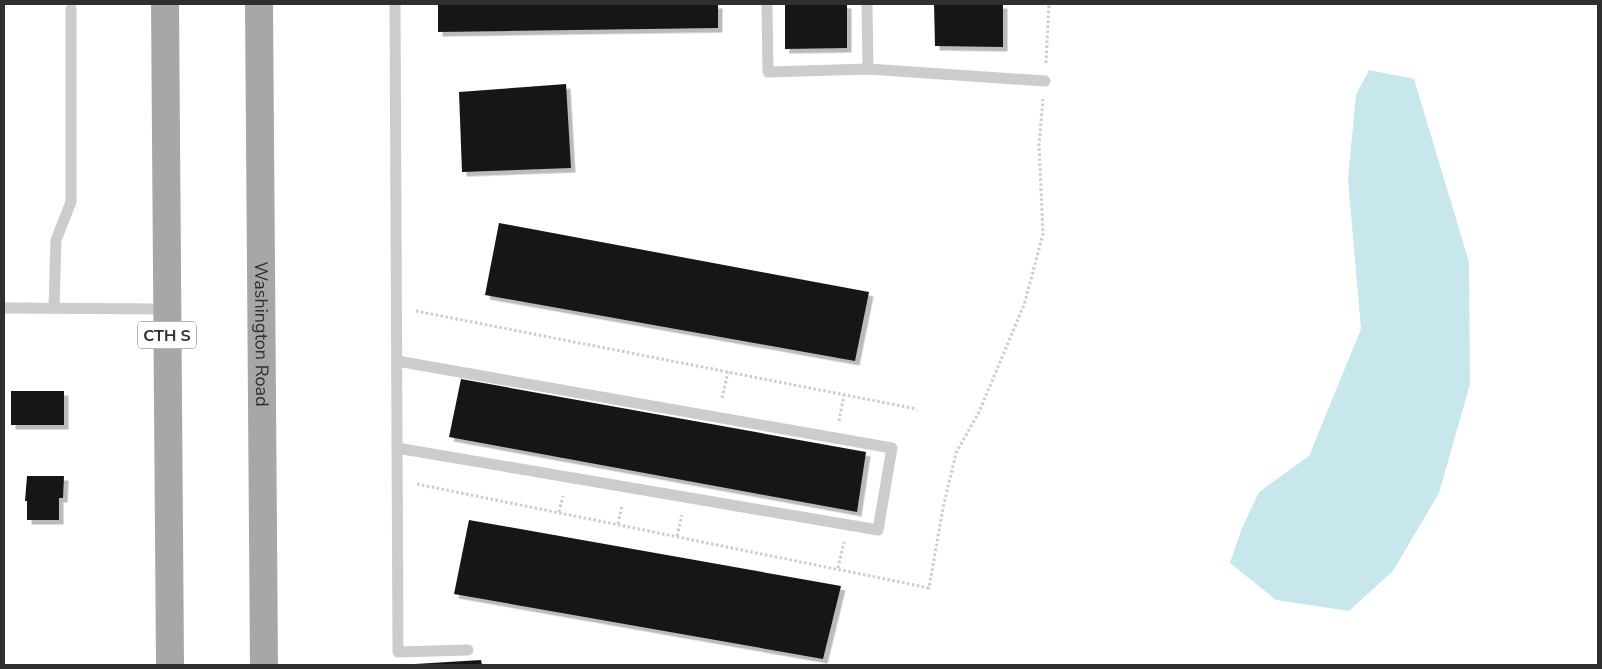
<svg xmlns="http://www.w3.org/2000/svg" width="1602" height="669" viewBox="0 0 1602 669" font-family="'Nunito Sans',sans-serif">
<defs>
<filter id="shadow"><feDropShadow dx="4.5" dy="4.5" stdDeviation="0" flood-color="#0004"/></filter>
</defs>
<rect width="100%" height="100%" fill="#fff"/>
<path fill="#c7e7ed" d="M1369 70 1414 79 1469 262 1470 384 1439 493 1393 571 1349 611 1276 600 1230 563 1242 528 1259 492 1309 456 1361 329 1348 179 1356 95Z"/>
<path fill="#161616" filter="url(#shadow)" d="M438 4H718V28L438 32Z
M785 4H847V48L785 49Z
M934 4H1003V47L935 46Z
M566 84 571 168 462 172 459 92Z
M499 223 869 292 855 361 485 295Z
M461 379 866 452 857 512 449 437Z
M11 391H64V425H11Z
M27 476H64L63 498H59V520H27V501H25Z
M469 520 841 586 823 659 454 594Z
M481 660 482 665H415V664Z"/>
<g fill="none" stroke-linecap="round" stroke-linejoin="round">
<path stroke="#ccc" stroke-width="3" stroke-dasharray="2.5 2.5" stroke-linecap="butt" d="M1046 63 1049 4
M416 311 917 409
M722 398 728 372
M839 421 844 395
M417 484 929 588 943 508 956 453 979 412 1024 305 1043 234 1039 145 1043 99
M559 512 563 496
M618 524 622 505
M677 536 682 515
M838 568 844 542"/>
<path stroke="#ccc" stroke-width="11" d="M395 4 398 652 468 650
M767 4 768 72 868 69 867 4
M868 69 1045 81
M4 308 167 309
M54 308 56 240 71 202V9
M397 361 892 448 878 530 397 448"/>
<g stroke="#a7a7a7" stroke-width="28">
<path d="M165 4 170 665"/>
<path id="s1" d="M259 4 264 665"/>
</g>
</g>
<g text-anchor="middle" stroke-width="5" stroke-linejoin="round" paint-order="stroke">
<rect fill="#fff" stroke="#6d6d6d" stroke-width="1" x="138" y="321.5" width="58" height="27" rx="4"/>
<g font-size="16" font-weight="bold" fill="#2f2f2f">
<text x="167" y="341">CTH S</text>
</g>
<g font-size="18" fill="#2f2f2f" stroke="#fff">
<text dy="6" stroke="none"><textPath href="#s1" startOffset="330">Washington Road</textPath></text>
</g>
</g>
<rect width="1602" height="669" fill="none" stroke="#2f2f2f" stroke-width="10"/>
</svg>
